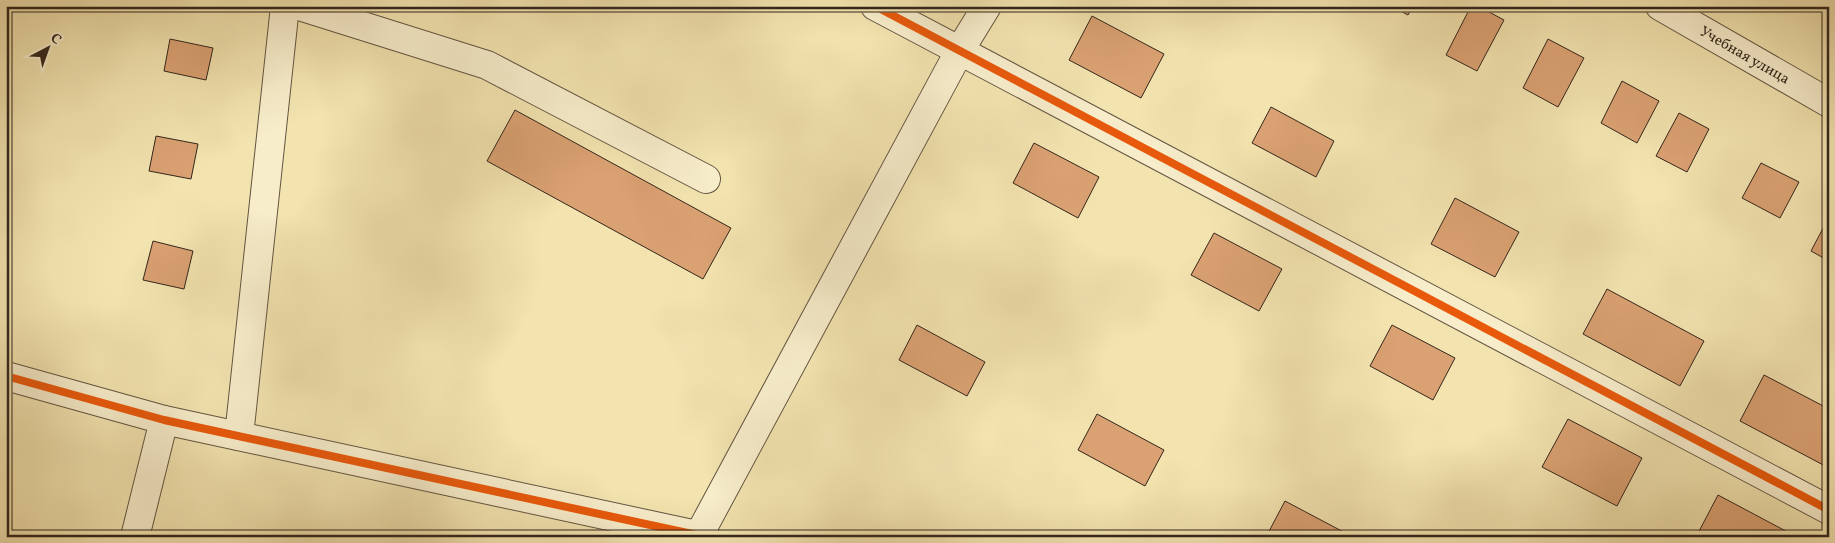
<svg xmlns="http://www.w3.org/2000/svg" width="1835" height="543" viewBox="0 0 1835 543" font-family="Vollkorn,serif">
<rect width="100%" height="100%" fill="#f2e3af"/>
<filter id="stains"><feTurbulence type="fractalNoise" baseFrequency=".004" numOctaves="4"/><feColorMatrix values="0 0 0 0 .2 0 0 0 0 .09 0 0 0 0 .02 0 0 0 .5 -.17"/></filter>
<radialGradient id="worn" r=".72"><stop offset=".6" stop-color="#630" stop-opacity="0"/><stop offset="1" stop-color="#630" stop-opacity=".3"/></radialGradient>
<path fill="#daa172" stroke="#33261c" d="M1391 6H1413L1408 15Z
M1471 6H1478L1504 20 1477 71 1446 55Z
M1092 16 1164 54 1141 98 1069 60Z
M170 39 213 48 206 80 164 71Z
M1548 39 1584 58 1558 107 1523 88Z
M1622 81 1659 101 1637 143 1601 123Z
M1271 107 1334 141 1316 177 1252 143Z
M515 110 731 228 703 279 487 161Z
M1679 113 1709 129 1687 172 1656 156Z
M156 136 198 144 191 179 149 171Z
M1034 143 1099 177 1078 218 1013 183Z
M1761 163 1799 182 1780 218 1742 198Z
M1455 198 1519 232 1495 277 1431 244Z
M1829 217V261L1811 251Z
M1214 233 1282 269 1259 311 1191 275Z
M153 241 193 251 184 289 143 280Z
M1607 289 1704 341 1680 386 1583 334Z
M917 325 985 362 967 396 899 360Z
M1392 325 1455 358 1433 400 1370 366Z
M1764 375 1829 409V468L1740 421Z
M1097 414 1164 450 1145 486 1078 450Z
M1568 419 1642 458 1617 506 1542 467Z
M1718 495 1797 537H1696Z
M1285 501 1353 537H1266Z"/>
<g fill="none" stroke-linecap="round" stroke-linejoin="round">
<g stroke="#635541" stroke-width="30">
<g id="minor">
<path d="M299 6 487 65 706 179"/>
<path d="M875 6 1829 510"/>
<path id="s1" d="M1660 6 1829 103"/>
<path d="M6 376 164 420 706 537"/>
<path d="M239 436 285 6"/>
<path d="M699 535 960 50 987 6"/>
<path d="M135 537 164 420"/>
</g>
</g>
<use href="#minor" stroke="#f7edcb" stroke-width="28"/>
<g stroke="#f7edcb" stroke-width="11">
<path id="cycleway" d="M875 6 1829 510
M6 376 164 420 706 537"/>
</g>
<use href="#cycleway" stroke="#e8590c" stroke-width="8"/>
</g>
<g text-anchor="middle" stroke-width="4.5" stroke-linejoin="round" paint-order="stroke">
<g font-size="15" fill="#33261c" stroke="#f7edcb">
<text dy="5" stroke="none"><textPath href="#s1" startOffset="98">Учебная улица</textPath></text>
</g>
</g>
<rect width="1835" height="543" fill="none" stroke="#f2e3af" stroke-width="25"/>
<rect x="8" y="8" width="1820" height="528" fill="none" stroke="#33261c" stroke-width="2.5"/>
<rect x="12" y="12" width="1810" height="518" fill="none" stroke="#33261c"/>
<g transform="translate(48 48) rotate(41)" stroke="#f7edcb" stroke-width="4" paint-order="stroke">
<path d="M0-4L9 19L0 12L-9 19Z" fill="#33261c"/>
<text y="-8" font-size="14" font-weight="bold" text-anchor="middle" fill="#33261c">С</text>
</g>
<rect width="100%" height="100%" filter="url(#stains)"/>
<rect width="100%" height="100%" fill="url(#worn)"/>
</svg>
